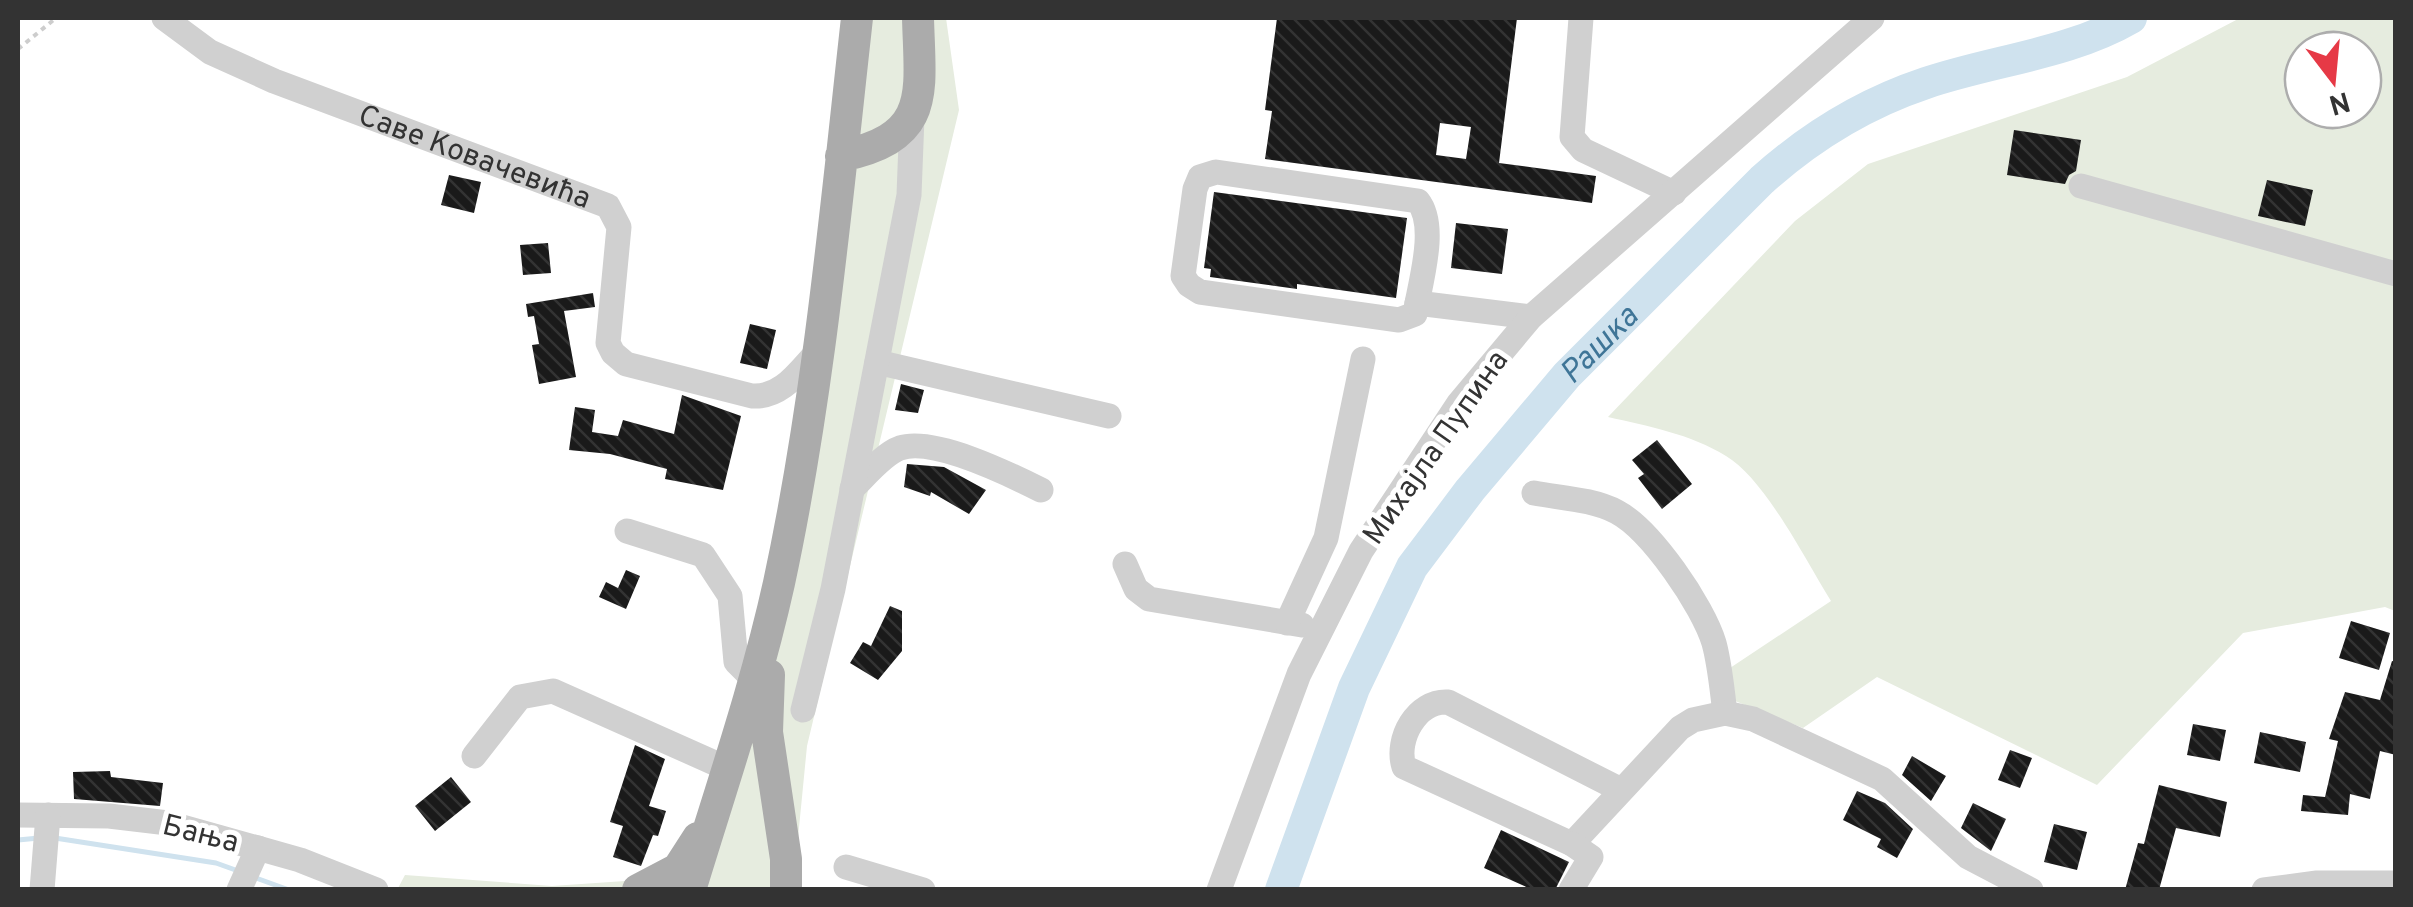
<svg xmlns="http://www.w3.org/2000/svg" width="2413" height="907" viewBox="0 0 2413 907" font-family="Overpass,sans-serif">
<defs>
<pattern id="building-back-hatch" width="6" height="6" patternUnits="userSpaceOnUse" patternTransform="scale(2.5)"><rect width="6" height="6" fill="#1a1a1a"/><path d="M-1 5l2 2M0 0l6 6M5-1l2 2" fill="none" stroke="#333"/></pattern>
</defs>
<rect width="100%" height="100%" fill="#fff"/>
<path fill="#e6ecdf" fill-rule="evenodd" d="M846 18H946L959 110 807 746 793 889 397 890 405 875 552 886 625 881 691 847 741 703 782 516Z
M2240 18H2395V611L2385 607 2243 633 2097 785 1877 677 1803 728 1730 699 1727 670 1831 601C1806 561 1765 479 1726 456 1691 434 1647 426 1608 417L1795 221 1868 164 2127 77ZM2303 50H2363V110H2303Z"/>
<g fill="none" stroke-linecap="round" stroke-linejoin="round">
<path stroke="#cfe2ee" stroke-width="5" d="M55 838 216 863 241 872
M18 840 39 838
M256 878 289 890"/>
<path stroke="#cfe2ee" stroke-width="32" id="s1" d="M1281 890 1354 688 1412 567 1470 490 1567 375 1762 180C1811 136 1863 104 1926 83 1994 60 2069 54 2131 18"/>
</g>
<path fill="url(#building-back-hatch)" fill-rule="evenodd" d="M1277 18H1517L1499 163 1596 176 1592 203 1265 159 1272 111 1265 110ZM1440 123 1471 127 1466 159 1436 155Z
M2014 130 2081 140 2076 171 2069 175 2065 184 2007 175Z
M449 175 481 182 474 213 441 205Z
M2267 180 2313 190 2305 226 2258 216Z
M1214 192 1407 218 1396 298 1297 284V289L1210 277 1211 269 1204 268Z
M1456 223 1508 229 1502 274 1451 268Z
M548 243 551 273 523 275 520 245Z
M593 293 595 307 564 311 576 377 539 384 532 345 539 344 534 316 528 317 526 304Z
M750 324 776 330 767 369 740 363Z
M901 384 924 390 918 413 895 410Z
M682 395 741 416 723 490 665 479 667 469 610 454 569 450 575 407 595 410 592 432 618 436 623 420 674 434Z
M1657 440 1692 484 1662 509 1638 478 1644 474 1632 460Z
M907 464 944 467 986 490 969 514 931 492 930 496 904 487Z
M626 570 640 576 626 609 599 597 606 582 618 588Z
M890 606 902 611V651L878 680 850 663 863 642 871 646Z
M2351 621 2390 633 2379 670 2339 658Z
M2392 661 2396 662V755L2380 751 2370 799 2350 794 2348 815 2301 811 2303 795 2325 797 2338 741 2329 739 2345 692 2380 700Z
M2193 724 2226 730 2220 761 2187 755Z
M2260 732 2306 742 2300 772 2254 763Z
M635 745 665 759 649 806 666 811 658 836 653 835 641 866 613 857 623 826 610 822Z
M2010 750 2032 758 2020 788 1998 780Z
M1912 756 1946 776 1931 801 1902 775Z
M110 771 111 777 163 783 160 806 74 799 73 772Z
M451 777 471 802 435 831 415 806Z
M2159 785 2227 802 2220 837 2176 828 2159 890H2125L2138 843 2144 844Z
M1857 791 1885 803 1913 829 1897 858 1877 847 1881 839 1843 820Z
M1973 803 2006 819 1991 851 1961 828Z
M2054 824 2087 832 2077 870 2044 862Z
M1501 830 1569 862 1555 890H1533L1484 868Z"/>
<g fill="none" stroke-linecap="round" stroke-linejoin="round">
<path stroke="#cdcdcd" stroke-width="4" stroke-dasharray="5 5" stroke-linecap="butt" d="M18 49 56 18"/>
<g stroke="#d0d0d0" stroke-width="25">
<path id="s2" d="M164 18 210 52 274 81 608 206 619 227 608 343 613 353 626 364 752 396C782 398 799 371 818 351"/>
<path d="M1581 18 1572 137 1583 150 1674 193"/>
<path d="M1216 172 1418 201C1438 226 1420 283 1415 314L1399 320 1200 292 1189 285 1183 276 1195 189 1200 177Z"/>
<path d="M2081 186 2396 274"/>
<path d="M1417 303 1531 317"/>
<path d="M877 362 1109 416"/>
<path d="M852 489C865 477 883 454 900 448 934 437 1009 474 1041 490"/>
<path d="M1534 493C1560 498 1593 499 1617 512 1651 530 1703 606 1714 643 1720 665 1722 690 1725 713"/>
<path d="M627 531 703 555 730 596 736 662 754 680"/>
<path d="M1125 564 1136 589 1149 599 1302 625"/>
<path d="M1287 623 1326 538 1363 359"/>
<path d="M803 710 833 589 909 195 912 117"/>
<path d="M474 756 520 697 553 691 728 769"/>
<path d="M1621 790 1448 702C1417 700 1395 739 1404 767L1572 844 1680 728 1693 720 1725 713 1753 719 1882 779 1968 857 2031 890"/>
<path d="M18 815 109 816 168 823 300 860 376 890"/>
<path d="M846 867 923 890"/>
<path d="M42 890 48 815"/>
<path d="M239 890 258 848"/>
<path d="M1219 890 1299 674 1361 551 1459 403 1531 317 1872 18"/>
<path d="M1571 890 1591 857 1572 844"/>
<path d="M2264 890 2317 883H2396"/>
</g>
<path stroke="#ababab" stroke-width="32" d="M841 156C932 137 920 94 918 18
M769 675 767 732 786 859V890
M638 890 678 869 698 838
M690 890C721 788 756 687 779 583 819 397 836 206 857 18"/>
</g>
<g text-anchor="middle" stroke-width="10" stroke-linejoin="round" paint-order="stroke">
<g font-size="30" fill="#333" stroke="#fff">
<text dy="10" stroke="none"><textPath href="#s2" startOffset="342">Саве Ковачевића</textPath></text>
<text transform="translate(1435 447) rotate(-55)" y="10">Михајла Пупина</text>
<text transform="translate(201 833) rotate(14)" y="10">Бања</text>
</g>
<g font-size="32" font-style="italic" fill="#3f7597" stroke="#fff">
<text dy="11" stroke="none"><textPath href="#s1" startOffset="640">Рашка</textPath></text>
</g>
</g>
<rect width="2413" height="907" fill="none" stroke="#333333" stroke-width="40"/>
<g transform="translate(2333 80) rotate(164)"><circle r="48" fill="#ffffff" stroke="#adadad" stroke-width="2.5"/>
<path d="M0-8L18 38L0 25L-18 38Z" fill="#e63946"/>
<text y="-15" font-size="28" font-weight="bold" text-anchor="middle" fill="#333333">N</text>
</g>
</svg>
